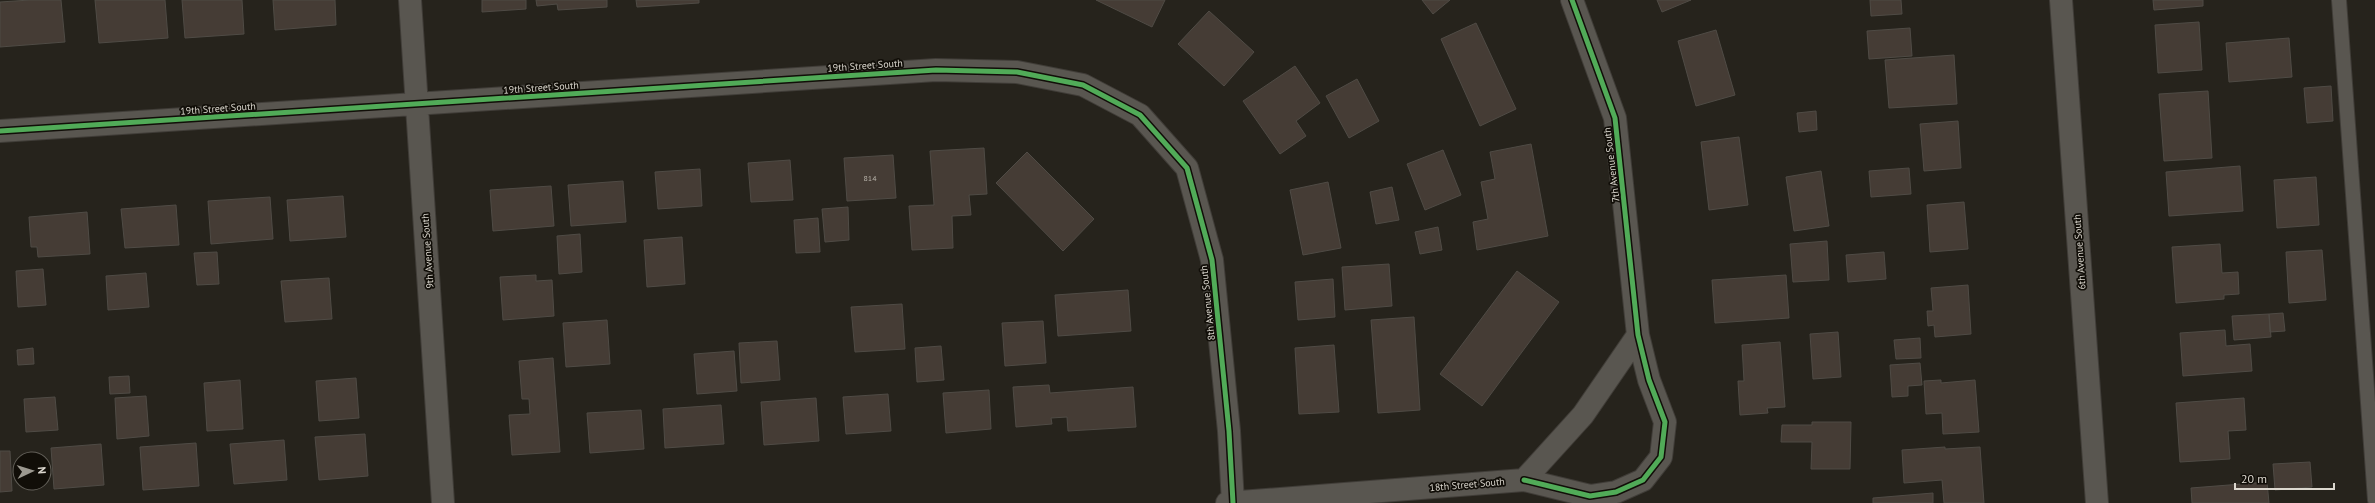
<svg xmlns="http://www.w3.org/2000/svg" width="2375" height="503" viewBox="0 0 2375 503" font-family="'PT Sans',sans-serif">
<rect width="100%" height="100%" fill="#26231c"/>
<path fill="#453c35" stroke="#4f4b45" d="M30 0H61L65 42 0 47V2Z
M95 0H165L168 38 99 43Z
M182 0H242L244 34 185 38Z
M273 0H335L336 25 275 30Z
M482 0H526V9L482 12Z
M536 0H607V7L558 10 557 4 537 6Z
M636 0H699V3L637 7Z
M1096 0H1165L1152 27Z
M1422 0H1450L1433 14Z
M1657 0H1691L1662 12Z
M1870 0H1901L1902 14 1871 16Z
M2153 0H2203V6L2154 10Z
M1209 11 1254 52 1224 86 1178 44Z
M2199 22 2202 70 2158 73 2155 25Z
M1476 23 1516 109 1480 126 1441 39Z
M1910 28 1912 56 1869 59 1867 31Z
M1716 30 1735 95 1696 106 1678 41Z
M2289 38 2292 77 2229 82 2226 43Z
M1954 55 1957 104 1889 108 1885 60Z
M1295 66 1320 103 1296 121 1306 136 1280 154 1243 101Z
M1357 79 1379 121 1349 138 1326 96Z
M2331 86 2333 121 2307 123 2304 88Z
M2208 91 2212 158 2164 161 2159 94Z
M1816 111 1817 130 1799 132 1797 113Z
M1958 121 1961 168 1924 171 1920 124Z
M1739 137 1748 205 1709 210 1701 142Z
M1531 144 1548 236 1477 250 1473 222 1488 219 1481 182 1495 179 1490 152Z
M984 148 987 194 969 195 971 215 952 216 953 248 912 250 909 206 934 205 930 151Z
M1443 150 1461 195 1425 210 1407 164Z
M1027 152 1094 219 1063 251 996 183Z
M893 155 896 198 847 201 844 158Z
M790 160 793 200 751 202 748 163Z
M2240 166 2243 211 2169 216 2166 172Z
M1909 168 1911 194 1871 197 1869 171Z
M700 169 702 206 658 209 655 172Z
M1821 171 1829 226 1794 231 1786 177Z
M2316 177 2319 225 2277 228 2274 180Z
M623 181 626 222 571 226 568 185Z
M1328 182 1341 248 1303 255 1290 190Z
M551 186 554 226 493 231 490 190Z
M1392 187 1399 220 1376 224 1370 192Z
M343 196 346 237 290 241 287 200Z
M270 197 273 239 211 244 208 201Z
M1964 202 1968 249 1930 252 1927 205Z
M176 205 179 245 125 248 121 209Z
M848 207 849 240 825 242 822 209Z
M87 212 90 254 38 257 37 247H31L29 217Z
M818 218 820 252 796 253 794 220Z
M1438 227 1442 250 1420 254 1415 232Z
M580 234 582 272 559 274 557 236Z
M682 237 685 284 647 287 644 240Z
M1827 241 1829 280 1793 282 1790 244Z
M2220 244 2222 273 2238 272 2239 294 2224 295V299L2176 303 2172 247Z
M2322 250 2326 300 2289 303 2286 252Z
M217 252 219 284 197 285 194 253Z
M1884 252 1886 279 1848 282 1846 255Z
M1389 264 1392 306 1345 310 1342 267Z
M43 269 46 305 18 307 16 271Z
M1517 271 1559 302 1482 406 1440 374Z
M146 273 149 307 108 310 106 276Z
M536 275V281L552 280 554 316 503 320 500 277Z
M1786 275 1789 318 1715 323 1712 280Z
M329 278 332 319 285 322 281 281Z
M1333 279 1335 317 1298 320 1295 282Z
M1968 285 1971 334 1935 337 1934 325 1928 326 1927 311H1933L1931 288Z
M1128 290 1131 331 1058 336 1055 295Z
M902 304 905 349 855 352 851 307Z
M2283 313 2285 331 2270 332 2269 314Z
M2269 314 2271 337 2234 340 2232 316Z
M1414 317 1420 410 1378 413 1371 320Z
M607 320 610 364 566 367 563 323Z
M1043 321 1046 363 1005 366 1002 323Z
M2225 330 2226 346 2250 344 2252 371 2183 376 2180 333Z
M1838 332 1841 377 1813 379 1810 334Z
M1920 338 1921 358 1896 359 1894 340Z
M777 341 780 380 741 383 739 343Z
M1780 342 1785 407 1767 408 1768 413 1740 415 1738 381H1744L1742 345Z
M1334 345 1339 412 1299 414 1295 348Z
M941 346 944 380 917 382 915 348Z
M33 348 34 364 18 365 17 350Z
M734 351 737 391 697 394 694 354Z
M553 358 560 452 512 455 509 415 530 414 529 399H522L519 361Z
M1920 363 1922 385 1908 386V396L1892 397 1890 365Z
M129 376 130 393 110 394 109 377Z
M356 378 359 418 319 421 316 381Z
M240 380 243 429 207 431 204 383Z
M1941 380V383L1975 380 1979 432 1943 434 1942 413 1926 414 1924 381Z
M1049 385 1050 393 1133 387 1136 427 1068 431 1067 417 1051 418 1052 424 1016 427 1013 387Z
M989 390 991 429 946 433 943 393Z
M888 394 891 431 846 434 843 397Z
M146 396 149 436 117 439 115 398Z
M55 397 58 430 26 432 24 399Z
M816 398 819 441 764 445 761 402Z
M2244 398 2246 430 2228 431 2230 459 2180 462 2176 403Z
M721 405 724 444 665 448 663 409Z
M641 410 644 449 590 453 587 413Z
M1812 422H1851L1850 469H1811L1812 442H1781L1782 425H1812Z
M365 434 368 476 319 480 315 437Z
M284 440 287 480 234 484 230 444Z
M196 443 199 486 143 490 140 447Z
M101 444 104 485 54 489 51 448Z
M1945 447V449L1980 447 1984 503H1944L1942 480 1904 483 1902 450Z
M0 451H10L12 491 0 492Z
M2310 462 2312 487 2275 490 2273 464Z
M2267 482 2269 503H2192L2191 488Z
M1933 493V503H1873V498Z"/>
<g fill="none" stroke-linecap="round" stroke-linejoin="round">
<g stroke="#403d38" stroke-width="16">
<path id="lane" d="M2339 0 2375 500"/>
</g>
<g stroke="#403d38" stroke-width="24">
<path id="street" d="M410 0 443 503
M2061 0 2097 503
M0 131 936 70 1017 72 1083 85 1140 115 1187 168 1212 260 1229 431 1233 503
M1524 480 1590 496 1616 492 1643 480 1661 457 1665 422 1649 380 1638 335 1615 118 1572 0
M1227 503 1524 480 1583 415 1638 335"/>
</g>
<use href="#lane" stroke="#595650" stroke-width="14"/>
<use href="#street" stroke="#595650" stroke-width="22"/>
<g stroke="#110e08" stroke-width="8">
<path id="cycleway" d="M0 131 936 70 1017 72 1083 85 1140 115 1187 168 1212 260 1229 431 1233 503
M1524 480 1590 496 1616 492 1643 480 1661 457 1665 422 1649 380 1638 335 1615 118 1572 0"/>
</g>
<use href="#cycleway" stroke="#51ab58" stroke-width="5"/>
</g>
<g text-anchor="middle" stroke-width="3.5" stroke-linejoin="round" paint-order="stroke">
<g font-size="8" fill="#b6b1a8">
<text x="870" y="181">814</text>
</g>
<g font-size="10" fill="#dcd8cf" stroke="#110e08">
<text transform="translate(865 65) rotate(-4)" y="4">19th Street South</text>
<text transform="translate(541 87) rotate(-4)" y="4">19th Street South</text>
<text transform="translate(218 108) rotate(-4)" y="4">19th Street South</text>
<text transform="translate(1611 165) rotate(-97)" y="4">7th Avenue South</text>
<text transform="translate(427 251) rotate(-94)" y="4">9th Avenue South</text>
<text transform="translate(2079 252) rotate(-94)" y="4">6th Avenue South</text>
<text transform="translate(1207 303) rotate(-96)" y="4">8th Avenue South</text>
<text transform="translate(1467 484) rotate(-5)" y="4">18th Street South</text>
</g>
</g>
<g transform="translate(32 471) rotate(86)"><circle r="19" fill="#110e08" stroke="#625f58"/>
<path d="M0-3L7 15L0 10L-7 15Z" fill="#9c9990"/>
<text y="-6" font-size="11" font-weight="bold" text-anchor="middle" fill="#dcd8cf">N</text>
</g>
<path d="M2235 483v6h99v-6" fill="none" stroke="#dcd8cf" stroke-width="2"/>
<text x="2241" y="483" font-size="12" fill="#dcd8cf" stroke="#110e08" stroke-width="3" paint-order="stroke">20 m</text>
</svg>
